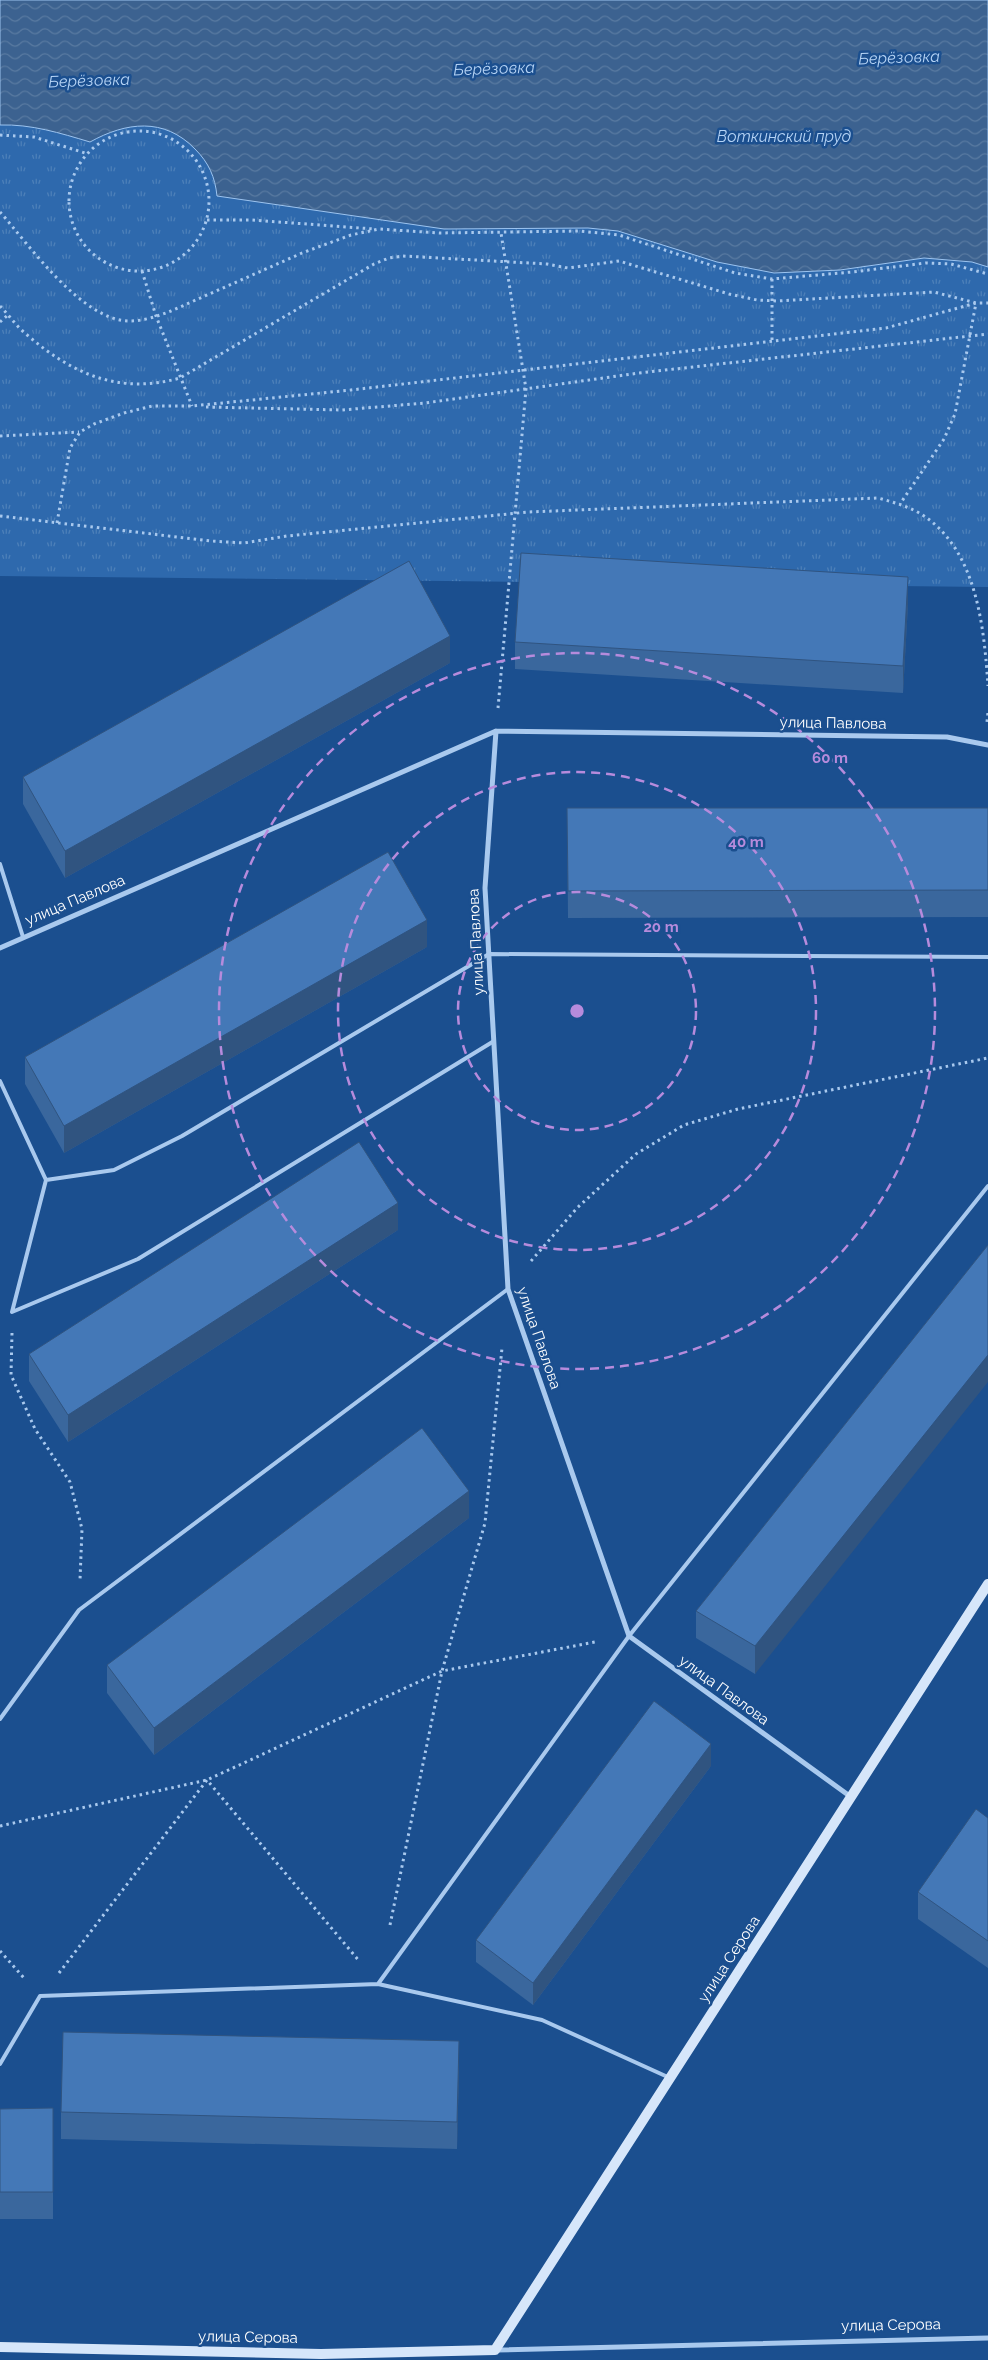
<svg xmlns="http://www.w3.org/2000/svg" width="988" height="2360" viewBox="0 0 988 2360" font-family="Raleway,sans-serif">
<defs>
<pattern id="park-tufts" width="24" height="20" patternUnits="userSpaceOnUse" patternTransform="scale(1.25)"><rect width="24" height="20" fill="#2e69ad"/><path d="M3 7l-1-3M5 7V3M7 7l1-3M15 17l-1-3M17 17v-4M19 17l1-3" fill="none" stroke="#4d80b9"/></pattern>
<pattern id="water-waves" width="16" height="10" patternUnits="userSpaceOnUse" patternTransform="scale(1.25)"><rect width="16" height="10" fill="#3c6290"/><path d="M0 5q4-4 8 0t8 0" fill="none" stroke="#597aa1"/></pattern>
</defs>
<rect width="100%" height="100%" fill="#1b4f8f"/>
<path fill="url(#park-tufts)" d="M0 0H988V587L0 576Z"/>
<path fill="url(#water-waves)" stroke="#9cc4f0" d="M0 0H988V267L972 262 924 258 840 270 774 273 717 262 618 231 588 228 444 229 217 196C215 177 209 163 195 149 164 117 126 122 90 142 60 133 31 124 0 125Z"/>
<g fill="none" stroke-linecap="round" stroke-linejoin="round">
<path stroke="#a9c9ee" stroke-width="3" stroke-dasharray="2.5 4" stroke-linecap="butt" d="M69 201a70 70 0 1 1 140 0a70 70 0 1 1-140 0Z
M0 135 34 137 85 153
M0 212C30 246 82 321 130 321 144 321 158 316 171 311L302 253 351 235 379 229 439 233 579 231 619 235 735 273 772 279 852 272 926 263 951 264 988 274
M207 220H252L374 229
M142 271 156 316 192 406
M772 279V341
M0 306C9 315 16 326 26 334 72 374 119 395 180 378L374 264 389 258 403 256 547 264 568 268 619 261 729 294 757 300 777 301 934 292 976 303 955 414 944 439 900 504
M0 322 9 314
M206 407 342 410 425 403 639 373 988 334
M0 436 79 432
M0 516 211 541 244 543 287 536 528 512 878 498C893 502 907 506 921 514 977 549 984 627 988 686
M57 523 70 448 80 432 94 424 124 413 152 406H192L351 390 886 328 976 303H988
M498 708 526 389 501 233
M987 722 988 712
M531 1261 577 1208 636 1154 684 1125 738 1109 988 1058
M12 1333 11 1375 35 1429 70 1482 82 1529 80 1580
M0 1826 207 1780 442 1671 595 1642
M390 1925 442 1671 485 1523 502 1348
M0 1951 24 1978
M59 1973 207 1780 360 1962"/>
<path stroke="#a9c9ee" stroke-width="4" d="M0 864 23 937
M0 1081 46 1180 114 1170 182 1136 489 954 988 957
M46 1180 12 1312 138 1259 494 1041
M0 1719 79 1610 508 1289
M378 1984 629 1636 988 1186
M0 2064 40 1996 378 1984 542 2020 670 2078"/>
<path stroke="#a9c9ee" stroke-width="5" d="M496 731 485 888 508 1289 629 1636 851 1797
M0 948 496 731 947 737 988 745
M496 2350 988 2338"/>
<path stroke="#d6e6fa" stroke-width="10" d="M0 2347 321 2354 495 2350 988 1584"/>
</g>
<path fill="#3a679d" d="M908 604 903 693 515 669V642Z
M450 663 65 878 23 804V777Z
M567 808H988V917L568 918Z
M427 947 64 1153 25 1084V1057Z
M398 1230 68 1442 29 1381V1354Z
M988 1245 755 1674 696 1638V1611Z
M469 1518 154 1755 107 1693V1665Z
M711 1766 533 2005 476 1962V1940Z
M988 1818V1968L918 1919V1892Z
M459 2068 457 2149 61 2139V2112Z
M53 2108V2219H0V2109Z"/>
<path fill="#305480" d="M908 577V604L903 693V666Z
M450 636V663L65 878V851Z
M427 920V947L64 1153V1126Z
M398 1203V1230L68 1442V1415Z
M988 1355V1382L755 1674V1646Z
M469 1491V1518L154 1755V1728Z
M711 1744V1766L533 2005V1983Z
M459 2041V2068L457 2149V2122Z"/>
<path fill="#4478b7" stroke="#305480" d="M521 553 908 577 903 666 515 642Z
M409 561 450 636 65 851 23 777Z
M567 808H988V890L568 891Z
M388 852 427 920 64 1126 25 1057Z
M359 1142 398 1203 68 1415 29 1354Z
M988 1245V1355L755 1646 696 1611Z
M422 1428 469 1491 154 1728 107 1665Z
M654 1701 711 1744 533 1983 476 1940Z
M976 1809 988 1818V1941L918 1892Z
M63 2032 459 2041 457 2122 61 2112Z
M53 2108V2192H0V2109Z"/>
<g fill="none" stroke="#b68bdc" stroke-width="2.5" stroke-dasharray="9 6">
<circle cx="577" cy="1011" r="119"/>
<circle cx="577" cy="1011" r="239"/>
<circle cx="577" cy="1011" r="358"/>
</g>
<g text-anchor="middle" stroke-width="5" stroke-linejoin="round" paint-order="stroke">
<g font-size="15" fill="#fff" stroke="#1b4f8f">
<text transform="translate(833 723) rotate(1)" y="5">улица Павлова</text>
<text transform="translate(75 900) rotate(-23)" y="5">улица Павлова</text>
<text transform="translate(476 942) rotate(-93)" y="5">улица Павлова</text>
<text transform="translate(539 1338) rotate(71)" y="5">улица Павлова</text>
<text transform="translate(724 1690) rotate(36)" y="5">улица Павлова</text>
<text transform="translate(729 1959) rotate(-57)" y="5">улица Серова</text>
<text transform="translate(891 2325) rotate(-1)" y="5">улица Серова</text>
<text transform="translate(248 2337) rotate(1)" y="5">улица Серова</text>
</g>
<g font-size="16" font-style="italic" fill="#b5d3f5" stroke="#1b4f8f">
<text transform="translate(899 57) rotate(-2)" y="6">Берёзовка</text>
<text transform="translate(494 68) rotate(-2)" y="6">Берёзовка</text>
<text transform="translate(89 80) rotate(-2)" y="6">Берёзовка</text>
<text x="784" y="142">Воткинский пруд</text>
</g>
</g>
<circle cx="577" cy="1011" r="8" fill="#b68bdc" stroke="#1b4f8f" stroke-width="2.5"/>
<g font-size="15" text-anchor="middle" font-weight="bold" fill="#b68bdc" stroke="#1b4f8f" stroke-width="5" stroke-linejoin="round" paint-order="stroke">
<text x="830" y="763">60 m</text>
<text x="746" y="847">40 m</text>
<text x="661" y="932">20 m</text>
</g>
</svg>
